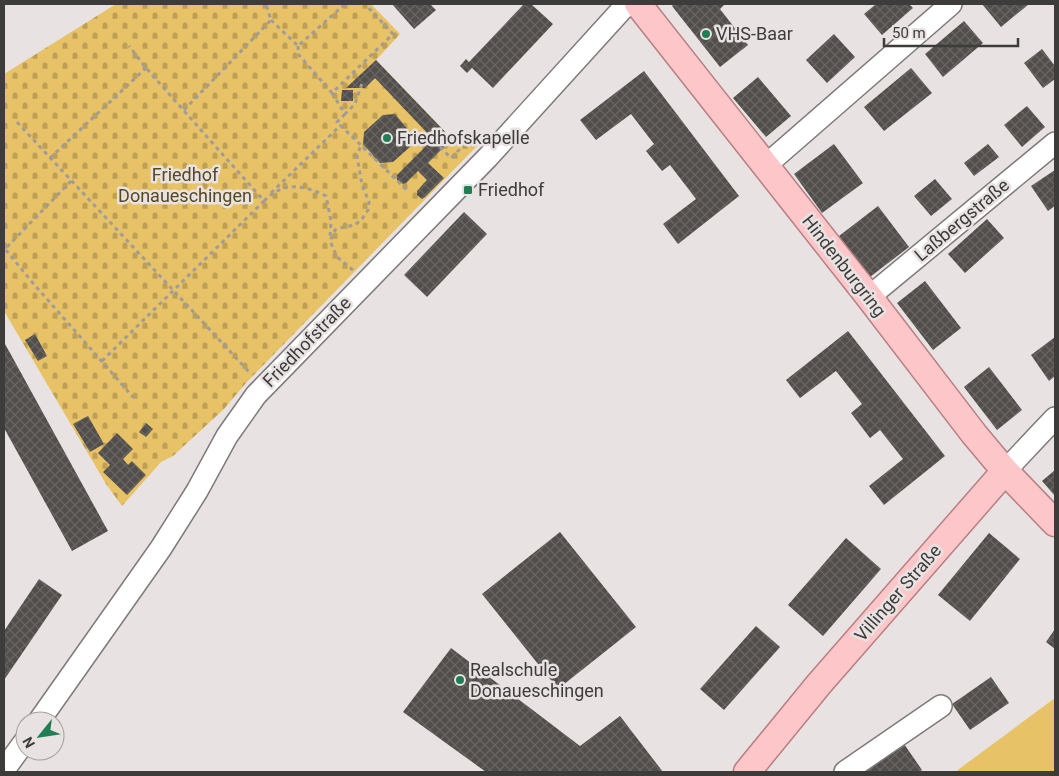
<svg xmlns="http://www.w3.org/2000/svg" width="1059" height="776" viewBox="0 0 1059 776" font-family="Roboto,sans-serif">
<defs>
<pattern id="cemetery-stones" width="16" height="16" patternUnits="userSpaceOnUse" patternTransform="scale(1.25)"><rect width="16" height="16" fill="#e8c266"/><path d="M2 7V4a2 2 0 0 1 4 0v3zM10 15v-3a2 2 0 0 1 4 0v3z" fill="#bd9f55"/></pattern>
<pattern id="building-cross-hatch" width="8" height="8" patternUnits="userSpaceOnUse" patternTransform="scale(1.25)"><rect width="8" height="8" fill="#514e4b"/><path d="M0 0l8 8M0 8l8-8" fill="none" stroke="#686663"/></pattern>
</defs>
<rect width="100%" height="100%" fill="#e8e3e2"/>
<path fill="#e8c266" d="M1055 698V772H955Z"/>
<path fill="url(#cemetery-stones)" d="M116 4H371L400 34 376 60 452 139 462 129 478 145 246 383 224 409 173 456 161 462 122 506 106 484 4 311V74Z"/>
<path fill="url(#building-cross-hatch)" d="M392 4H430L436 10 414 29Z
M524 4H531L553 24 493 88 472 68 467 73 460 66 466 59 469 62Z
M674 4H725L720 9 748 45 720 67 672 6Z
M876 4H909L913 8 882 35 864 14Z
M982 4H1029L1001 27Z
M964 21 983 43 943 77 925 54Z
M834 34 855 57 827 83 806 60Z
M1042 49 1055 66V79L1043 88 1024 63Z
M376 60 452 139 428 163 444 178 425 197 422 199 417 195V191L427 180 418 171 406 183 403 184 397 180V175L433 139 375 78 365 88H346Z
M911 68 932 93 884 131 864 107Z
M644 71 739 196 678 244 663 224 696 199 670 165 662 171 646 151 654 144 631 114 596 140 580 120Z
M758 77 791 116 766 137 733 98Z
M342 90H353V101H341Z
M1027 106 1045 127 1022 147 1004 125Z
M395 114 410 132 411 146 393 162 380 163 363 144 364 132 383 115Z
M834 144 863 183 822 213 794 174Z
M988 144 999 157 974 176 964 163Z
M1055 170V206L1048 211 1031 186Z
M935 179 952 199 931 216 914 196Z
M878 206 909 247 870 277 839 236Z
M464 212 487 234 427 297 404 275Z
M987 219 1004 238 965 273 948 254Z
M925 281 961 328 933 350 897 303Z
M848 331 945 456 884 505 869 486 903 459 880 430 870 438 851 413 862 404 836 371 800 398 786 380Z
M35 334 47 356 38 361 25 340Z
M1055 337V376L1049 381 1031 355Z
M4 342 108 531 72 551 4 428Z
M989 367 1022 410 997 430 964 387Z
M88 416 104 444 90 452 73 424Z
M146 423 153 429 146 437 139 432Z
M117 433 133 449 123 459 128 465 132 461 146 475 127 495 103 472 110 465 98 453Z
M1055 470V496L1042 481Z
M560 532 636 627 558 689 482 594Z
M989 533 1020 559 970 621 938 595Z
M846 538 881 569 823 636 788 605Z
M39 579 62 595 4 680V631Z
M756 626 780 647 724 710 700 689Z
M1055 629V649L1046 642Z
M451 648 580 746 620 716 663 772H486L403 712Z
M991 677 1009 703 970 730 952 704Z
M902 741 922 770 919 772H861Z"/>
<g fill="none" stroke-linecap="round" stroke-linejoin="round">
<g stroke="#7e7a79" stroke-width="24">
<path id="minor" d="M765 166 951 4
M869 297 1055 143
M1005 471 1036 438 1055 418
M39 721 161 548 197 491 227 436 256 395 488 157 627 4
M4 770 25 741
M845 772 941 706"/>
</g>
<g stroke="#b97e81" stroke-width="29">
<path id="major" d="M638 4 869 297 974 434 1005 471 1055 523
M747 772 819 684 1005 471"/>
</g>
<path stroke="#a09c9b" stroke-width="3" stroke-dasharray="4 4" stroke-linecap="butt" d="M271 20 298 46 345 4
M298 46V54L332 93 393 34 365 4
M332 93 345 114 355 104 362 83
M184 110 271 20 266 4
M345 114 337 122 409 192
M17 122 251 374
M440 147 451 158 471 138
M50 158 146 68
M71 181 5 249 32 282 133 397
M271 193 341 125
M264 201C283 181 304 185 326 196L331 221 330 238
M353 270 337 257 330 241 335 230 340 228 355 225 362 219 368 210 369 202 362 185 357 156 361 145
M102 361 264 201 146 68 129 46"/>
<use href="#minor" stroke="#fff" stroke-width="21"/>
<use href="#major" stroke="#fdc7ca" stroke-width="26"/>
</g>
<g fill="#217e54" stroke="#e8e3e2" stroke-width="2">
<circle cx="706" cy="34" r="5"/>
<circle cx="387" cy="138" r="5"/>
<rect x="463" y="185" width="10" height="10" rx="2.5"/>
<circle cx="460" cy="680" r="5"/>
</g>
<g text-anchor="middle" stroke-width="5" stroke-linejoin="round" paint-order="stroke">
<g font-size="18" fill="#3d3c3b" stroke="#e8e3e2" text-anchor="start">
<text x="716" y="40">VHS-Baar</text>
<text x="397" y="144">Friedhofskapelle</text>
<text x="478" y="196">Friedhof</text>
<text x="470" y="676">Realschule<tspan x="470" dy="21">Donaueschingen</tspan></text>
</g>
<g font-size="18" fill="#58481f" stroke="#e8e3e2">
<text x="185" y="181">Friedhof<tspan x="185" dy="21">Donaueschingen</tspan></text>
</g>
<g font-size="18" fill="#3d3c3b" stroke="#e8e3e2">
<text transform="translate(962 220) rotate(-40)" y="6">Laßbergstraße</text>
<text transform="translate(844 266) rotate(52)" y="6">Hindenburgring</text>
<text transform="translate(307 342) rotate(-46)" y="6">Friedhofstraße</text>
<text transform="translate(898 593) rotate(-49)" y="6">Villinger Straße</text>
</g>
</g>
<rect width="1059" height="776" fill="none" stroke="#3d3c3b" stroke-width="10"/>
<g transform="translate(40 736) rotate(240)"><circle r="24" fill="#e8e3e2" stroke="#a4a09f"/>
<path d="M0-4L9 19L0 12L-9 19Z" fill="#217e54"/>
<text y="-8" font-size="14" font-weight="bold" text-anchor="middle" fill="#3d3c3b">N</text>
</g>
<path d="M884 38v8h134v-8" fill="none" stroke="#3d3c3b" stroke-width="2.5"/>
<text x="892" y="38" font-size="15" fill="#3d3c3b" stroke="#e8e3e2" stroke-width="4" paint-order="stroke">50 m</text>
</svg>
